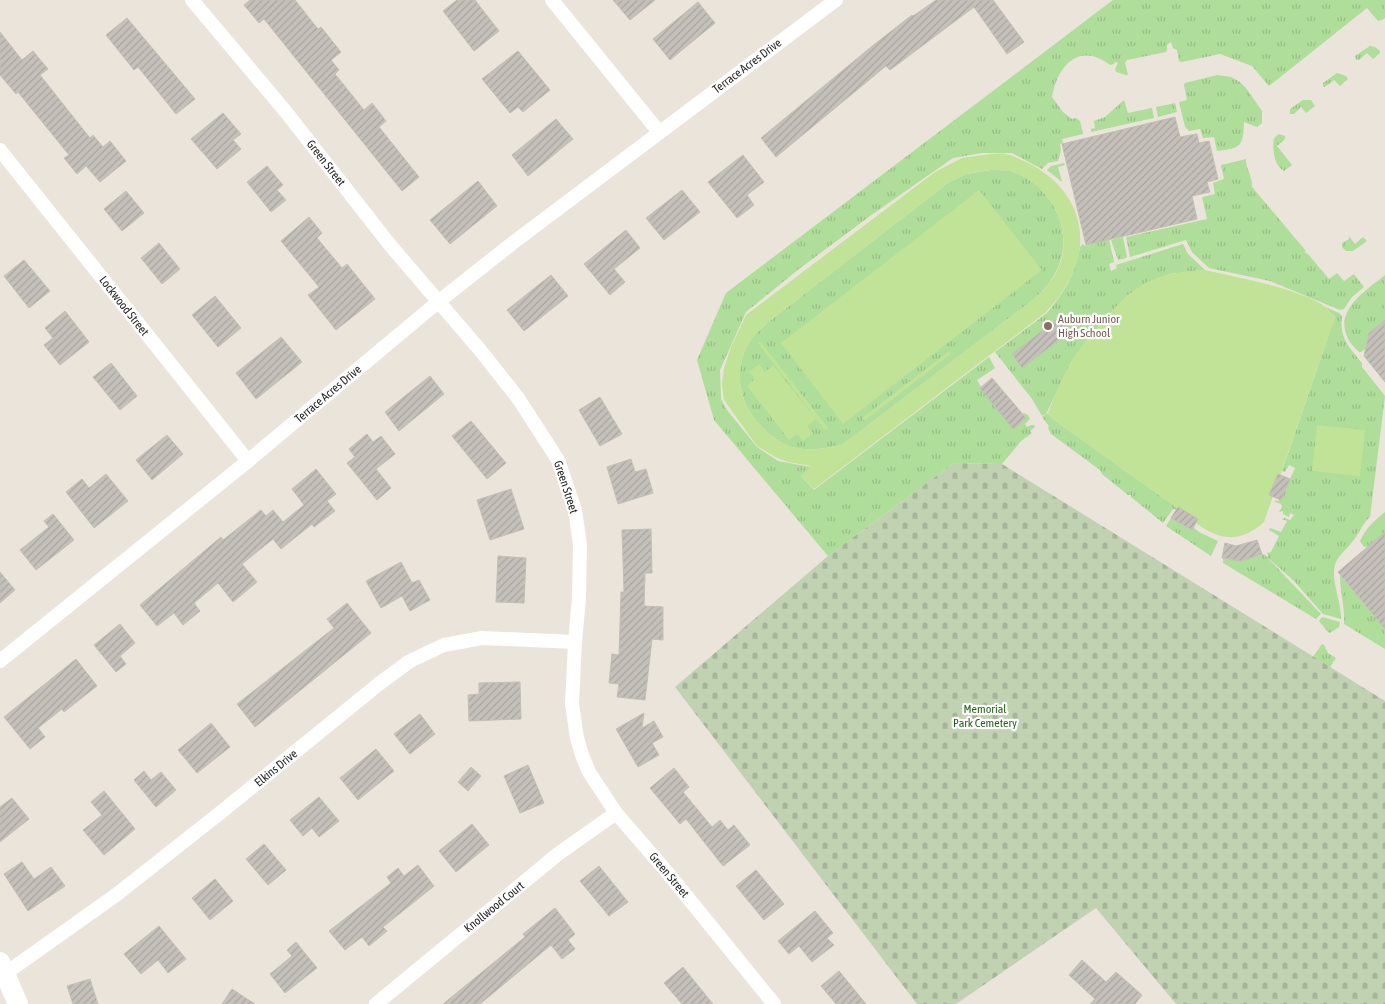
<svg xmlns="http://www.w3.org/2000/svg" width="1385" height="1004" viewBox="0 0 1385 1004" font-family="'Asap Condensed',sans-serif">
<defs>
<pattern id="grass-tufts" width="24" height="20" patternUnits="userSpaceOnUse" patternTransform="scale(1.25)"><rect width="24" height="20" fill="#afdd9a"/><path d="M3 7l-1-3M5 7V3M7 7l1-3M15 17l-1-3M17 17v-4M19 17l1-3" fill="none" stroke="#97be85"/></pattern>
<pattern id="cemetery-stones" width="16" height="16" patternUnits="userSpaceOnUse" patternTransform="scale(1.25)"><rect width="16" height="16" fill="#c1d2b3"/><path d="M2 7V4a2 2 0 0 1 4 0v3zM10 15v-3a2 2 0 0 1 4 0v3z" fill="#a6b49a"/></pattern>
<pattern id="building-hatch" width="6" height="6" patternUnits="userSpaceOnUse" patternTransform="scale(1.25)"><rect width="6" height="6" fill="#c5c0ba"/><path d="M-1 1l2-2M0 6l6-6M5 7l2-2" fill="none" stroke="#a9a5a0"/></pattern>
</defs>
<rect width="100%" height="100%" fill="#eae4db"/>
<path fill="url(#grass-tufts)" fill-rule="evenodd" d="M1113 0H1385V18L1382 20 1378 21 1367 8 1269 86 1252 66 1220 54 1182 62 1179 61 1177 50 1173 48 1171 42 1167 45V50L1166 52 1127 60 1125 63 1128 75H1126L1116 72 1115 69 1118 63 1115 62 1114 64 1110 65C1079 41 1057 66 1052 97L1063 112 1072 119 1076 118 1080 121 1083 134 1062 139 1063 143 1060 144 1061 150 1058 161 1048 163 1042 169 1012 153H982L953 158 870 216 799 269 746 312 720 370 721 399 727 410 757 447 778 461 811 467 801 476 814 490 989 357 995 368 977 380 981 387 980 388 1013 428 1025 419 1022 415 1024 413 1028 415 1030 419 1025 424 1027 427 1031 425H1034L1035 427 1030 431 1032 433 1021 441 1002 464 954 463 828 556 714 420 697 360 726 293Z
M1370 46 1375 47 1380 51V53L1373 59 1367 53 1359 60H1356L1355 56Z
M1337 73 1346 76 1348 79 1340 86 1334 80 1325 87H1323V83Z
M1217 75 1231 77 1240 82 1246 88 1262 111V123L1257 127 1244 122C1243 147 1241 148 1217 151L1214 137 1203 138 1200 129 1189 131 1185 127 1179 102 1187 100 1184 85 1185 83Z
M1124 100 1128 113 1152 108 1154 118 1091 132V129L1095 128 1094 121 1105 117Z
M1303 100H1311L1315 106 1306 113 1301 107 1294 114H1290V109Z
M1175 103 1177 112 1158 117 1156 107Z
M1279 134 1285 136V139L1277 146 1292 165 1284 171C1274 166 1272 149 1274 138Z
M1246 159C1246 170 1253 178 1252 187L1306 251 1304 252 1308 254 1329 279 1337 273 1344 281 1354 274 1364 287 1352 297 1344 309 1340 310 1270 281 1209 268 1192 252 1186 240 1130 257 1126 237 1207 219 1202 197 1215 194 1213 183 1224 179 1221 165Z
M1064 163 1065 165 1058 167 1062 182 1047 170 1051 166Z
M991 170C997 170 1004 170 1010 171 1047 181 1073 225 1060 262 1055 277 1046 288 1034 299L842 445C826 448 812 451 796 448 783 445 772 437 763 428 738 405 731 366 753 337 757 332 763 328 767 323L948 183 966 174Z
M1349 236 1355 244 1363 237 1367 241 1353 251H1346L1342 247V243L1349 239Z
M1123 237 1127 257 1126 258 1118 260 1111 240Z
M1109 239 1114 262 1109 264 1111 271 1117 268 1116 265 1183 244 1188 254 1205 270 1169 274 1128 295 1091 335 1071 362 1046 414 1042 416 1032 399 995 352 1047 313C1065 291 1075 276 1080 247L1083 244 1085 246ZM1060 317 1070 331 1022 368 1012 354Z
M1385 275V320L1369 333 1365 349 1361 352H1359C1354 347 1349 342 1347 336 1335 309 1367 290 1385 275Z
M1325 307 1339 313 1342 316C1339 338 1349 347 1362 363V367L1385 396 1370 517C1362 524 1359 534 1352 542 1347 549 1341 553 1337 560 1328 576 1342 601 1341 619L1323 614 1294 581 1267 557 1268 556 1267 553 1271 552 1279 536 1269 530 1270 528 1281 532 1287 521 1282 519 1285 518 1290 520 1294 515 1290 513 1289 517 1283 514V511L1279 512 1282 507 1281 504 1275 502 1276 500 1278 501 1281 499 1295 468 1289 465 1285 472 1282 471 1335 317Z
M1048 413 1050 417 1177 508 1175 510 1173 509 1163 523 1131 497V495H1128L1102 474 1100 470 1051 434 1048 428 1049 426 1042 417Z
M1385 512V541L1381 536 1367 547H1364L1360 541C1366 528 1374 521 1385 512Z
M1171 518 1191 530 1193 527 1199 532 1218 541 1211 556 1166 526Z
M1264 554 1321 614 1316 619 1223 563V558L1241 561Z
M1340 575 1385 629V649L1344 624C1345 607 1340 592 1340 575Z
M1322 617 1340 622 1339 627 1330 633 1328 632 1319 621Z
M1322 644 1324 645 1328 653 1336 658 1330 667 1313 657Z"/>
<path fill="url(#cemetery-stones)" d="M954 463 1002 464 1385 701V1004H1176L1096 908 956 1004H917L675 687 828 556Z"/>
<path fill="#c0e397" fill-rule="evenodd" d="M991 154C996 154 1001 153 1006 154 1012 155 1019 159 1024 161 1058 176 1083 207 1080 245 1078 272 1063 294 1045 313L814 489 801 476 811 466 788 462 777 458 757 446 734 414 724 400 722 384 724 368 731 347 746 315 935 172 962 158ZM991 170C997 170 1004 170 1010 171 1047 182 1072 224 1061 261 1056 277 1046 288 1034 299L842 445C826 448 812 451 796 448 783 445 772 437 763 428 738 405 731 366 753 337 757 332 763 328 767 323L948 183 966 174Z
M979 190 1042 270 843 424 781 343Z
M1205 270C1235 277 1301 289 1324 306 1328 309 1332 314 1335 317L1264 522C1241 543 1220 541 1196 523L1198 519 1178 507 1177 508 1050 417 1048 413C1054 396 1061 380 1070 364 1084 340 1123 293 1149 281 1167 273 1186 271 1205 270Z
M760 341 828 428 825 430 758 343Z
M949 351 951 354 864 421 862 418Z
M759 364 765 372 773 365 816 419 807 426 813 433 803 441 797 434 789 440 747 386 755 379 749 372Z
M1317 425 1365 430 1360 476 1312 471Z"/>
<path fill="url(#building-hatch)" stroke="#c4bfb5" d="M250 0H295L318 29 321 27 341 52 331 60 339 70 335 74 364 110 372 103 386 121 379 127 419 177 402 191 264 19 259 23 244 5Z
M457 0H475L499 31 474 51 443 11Z
M613 0H655L630 20Z
M936 0H993L1024 42 1007 54 974 7 890 70 886 66 776 157 761 138 871 47 912 15 913 16Z
M698 2 715 23 670 60 653 39Z
M127 18 195 99 176 114 138 67 134 70 106 35Z
M0 32 22 60 33 51 48 69 40 75 90 138 93 135 103 147 110 141 126 161 100 182 86 166 77 174 64 158 69 155 18 92 16 94 0 75Z
M518 51 550 90 523 112 518 107 510 113 482 79Z
M223 113 241 134 233 140 241 149 217 169 191 139Z
M1175 117 1180 137 1197 134 1199 143 1209 141 1218 179 1207 182 1210 192 1192 196 1197 219 1086 245 1062 144Z
M556 119 573 139 528 176 512 155Z
M743 155 764 182 747 195 754 205 737 218 708 182Z
M267 166 283 185 277 190 286 200 271 212 247 182Z
M478 181 497 206 450 244 430 220Z
M682 190 700 212 664 240 646 218Z
M126 191 144 213 122 231 104 209Z
M309 217 322 233 317 238 342 268 347 264 375 299 336 330 308 295 319 287 281 241Z
M626 230 640 248 614 269 625 282 610 295 584 264Z
M159 243 180 269 162 284 141 258Z
M24 260 50 291 29 308 4 276Z
M551 275 568 296 524 331 507 310Z
M215 296 241 328 218 347 192 315Z
M65 311 89 342 60 365 44 345 53 338 45 328Z
M1060 317 1071 331 1022 368 1012 354Z
M1385 320V382L1364 356 1369 333Z
M281 337 302 362 256 399 236 373Z
M111 363 137 396 120 410 93 377Z
M430 376 444 394 399 431 385 412Z
M992 378 1026 418 1013 429 980 388Z
M600 397 622 434 600 446 579 410Z
M471 421 506 463 487 479 452 436Z
M367 434 373 442 381 436 395 454 376 469 391 488 377 500 347 463 355 457 349 449Z
M167 435 183 454 152 480 136 460Z
M631 459 635 472 646 469 653 493 618 504 607 467Z
M316 469 336 494 327 501 335 511 314 527 312 524 281 549 273 539 242 564 257 582 233 602 218 583 194 603 200 611 183 625 174 613 157 626 140 605 221 537 223 540 261 510 266 516 273 510 283 522 304 505 292 489Z
M106 474 128 501 94 528 66 492 82 479 89 488Z
M1278 474 1290 479 1281 500 1269 495Z
M511 489 524 529 490 540 477 500Z
M1178 507 1198 519 1192 530 1171 518Z
M53 514 74 540 36 570 20 550 49 527 44 521Z
M651 529 652 573H645L644 606 663 607V640L652 639 645 700 617 697 619 684 609 683 612 654 619 655 621 592H624L622 530Z
M1385 532V629L1338 572Z
M1257 540 1262 554 1241 561 1222 558 1225 543 1236 546Z
M498 556 526 558 524 603 496 602Z
M401 562 412 583 419 580 430 600 410 611 402 596 381 608 366 581Z
M0 572 15 590 0 603Z
M347 603 371 633 255 727 237 704 334 628 327 619Z
M120 624 135 643 120 656 126 664 116 672 94 645Z
M76 659 97 686 64 712 62 709 38 728 45 737 30 749 4 717Z
M520 682 521 719 469 721 468 695 479 694V683Z
M644 713 642 728 654 721 663 737 652 743 659 755 638 767 616 729Z
M420 714 435 734 410 754 394 734Z
M211 723 230 747 197 773 178 750Z
M376 749 394 771 358 800 340 778Z
M528 765 544 803 520 813 504 776Z
M471 767 481 776 468 791 458 782Z
M674 768 689 787 683 792 712 827 720 820 728 830 734 825 750 845 723 866 686 819 680 824 650 788Z
M144 771 151 780 161 772 176 790 156 807 134 780Z
M104 791 135 829 104 855 83 830 102 815 91 802Z
M319 797 339 821 319 837 312 828 303 836 290 820Z
M12 798 29 819 0 842V807Z
M472 824 489 845 456 872 439 851Z
M264 844 286 870 268 885 246 859Z
M22 862 34 879 51 867 65 886 28 911 4 874Z
M418 865 434 886 383 927 387 931 369 946 362 937 345 950 329 931 391 883 387 877 398 868 404 876Z
M599 866 628 902 609 916 580 881Z
M756 870 784 904 764 920 736 886Z
M215 879 233 901 210 920 192 898Z
M555 908 575 934 568 940 575 949 562 959 551 945 480 1004H443L525 937 523 934Z
M815 911 833 933 827 938 834 945 812 962 799 946 789 954 778 941Z
M159 926 186 959 168 973 158 960 141 974 124 954Z
M296 942 317 968 285 993 270 974 292 956 287 950Z
M1082 960 1106 982 1116 972 1142 995 1135 1004H1090L1095 999 1069 975Z
M683 967 713 1004H682L664 983Z
M839 971 866 1004H836L821 986Z
M90 979 98 1004H73L67 986Z
M232 989 255 1004H222Z"/>
<g fill="none" stroke-linecap="round" stroke-linejoin="round">
<path stroke="#fff" stroke-width="14" d="M192 0 286 112 390 245 480 350 518 398 558 460 575 510 580 545 579 598 575 642 572 704 577 738 582 755 589 772 616 813 667 872 774 1004
M552 0 659 132
M0 150 248 461
M0 661 248 461 438 302 514 242 836 0
M6 973 116 895 225 809 380 683 410 661 444 645 482 638 575 642
M376 1004 558 854 616 813"/>
<path stroke="#fff" stroke-width="20" d="M0 962 18 1004"/>
</g>
<circle fill="#8d6e63" stroke="#fff" stroke-width="2" cx="1048" cy="326" r="5"/>
<g text-anchor="middle" stroke-width="4.5" stroke-linejoin="round" paint-order="stroke">
<g font-size="12" fill="#282828" stroke="#fff">
<text transform="translate(747 66) rotate(-37)" y="4">Terrace Acres Drive</text>
<text transform="translate(326 163) rotate(52)" y="4">Green Street</text>
<text transform="translate(124 306) rotate(52)" y="4">Lockwood Street</text>
<text transform="translate(328 394) rotate(-40)" y="4">Terrace Acres Drive</text>
<text transform="translate(566 487) rotate(72)" y="4">Green Street</text>
<text transform="translate(276 768) rotate(-39)" y="4">Elkins Drive</text>
<text transform="translate(669 875) rotate(50)" y="4">Green Street</text>
<text transform="translate(494 907) rotate(-39)" y="4">Knollwood Court</text>
</g>
<g font-size="12" fill="#785e54" stroke="#fff" text-anchor="start">
<text x="1058" y="323">Auburn Junior<tspan x="1058" dy="14">High School</tspan></text>
</g>
<g font-size="12" fill="#295f1e" stroke="#fff">
<text x="985" y="713">Memorial<tspan x="985" dy="14">Park Cemetery</tspan></text>
</g>
</g>
</svg>
